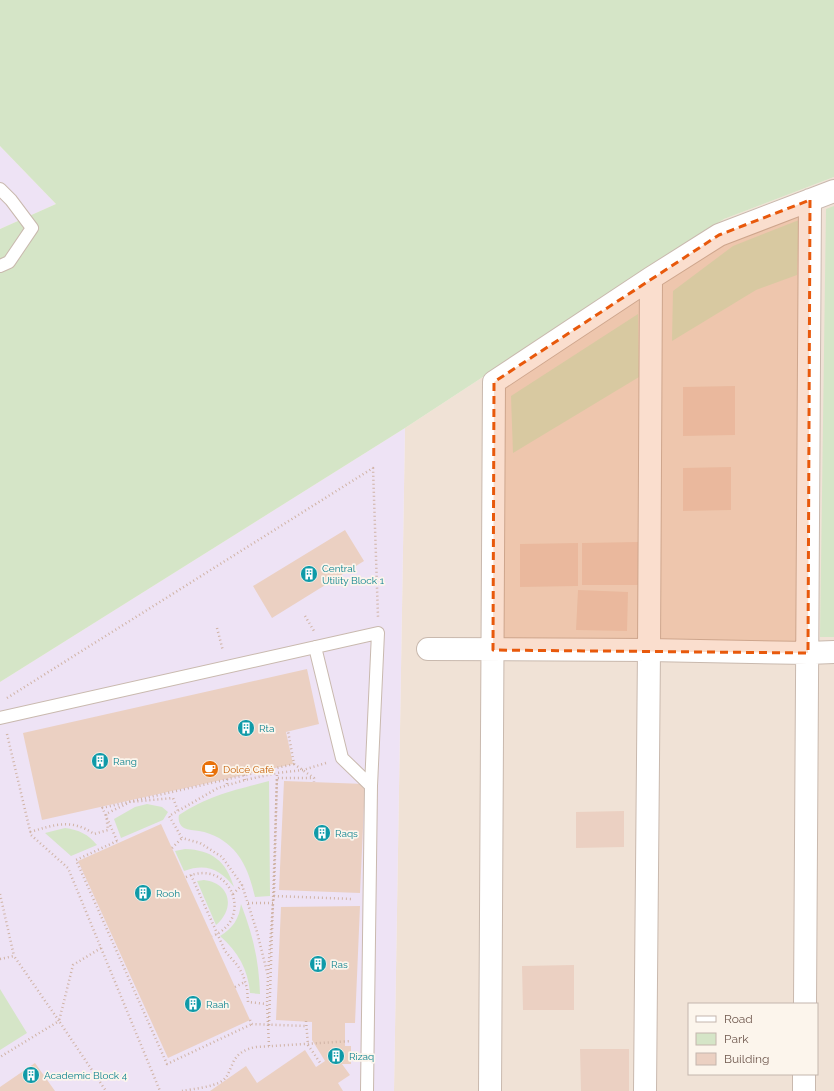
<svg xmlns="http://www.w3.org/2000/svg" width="834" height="1091" viewBox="0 0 834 1091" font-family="Raleway,sans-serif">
<rect width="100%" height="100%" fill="#f9f1e6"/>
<path fill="#f0e2d6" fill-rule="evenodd" d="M834 177V1091H394L405 428 724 219ZM689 1004H817V1074H689Z"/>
<path fill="#eee3f5" d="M0 146 56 204 0 229Z
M405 428 394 1091H0V682Z"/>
<path fill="#d5e5c7" d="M0 0H834V177L724 219 405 428 0 682V229L56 204 0 146Z
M834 206V637H820L826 209Z
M799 220 797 275 756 290 672 341 673 291 733 246Z
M638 314 639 377 513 453 511 396Z
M269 781 270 896 255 897C249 872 242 852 219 838 213 835 206 832 199 831 194 830 188 830 184 828 179 825 178 819 179 815 209 795 235 790 269 781Z
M147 804 162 807 168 812 163 820 121 838 114 819 135 807Z
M65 828C79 830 88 834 97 845L71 856 45 833Z
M185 849C212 850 226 861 234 887 220 869 206 863 184 871L175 851Z
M204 880C230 883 236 908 216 925L197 881Z
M241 904C253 935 259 961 260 994L250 993C248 969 238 952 220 936 233 928 239 919 241 904Z
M0 989 27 1033 0 1050Z"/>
<path fill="#ebd0c2" d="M735 386V435L683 436V387Z
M731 467V510L683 511V468Z
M345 530 364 561 272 618 253 586Z
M638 542V585H582V543Z
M578 543V586L520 587V544Z
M578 590 628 592 627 631 576 630Z
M307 669 319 724 286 732 293 764 42 820 23 733Z
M284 781 365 784 360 893 279 890Z
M624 811V847L576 848V812Z
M161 824 250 1020 168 1058 78 861Z
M360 906 355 1023H345V1046H351V1064H342L350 1075 338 1083 343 1091H210L246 1066 257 1083 305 1050 316 1067 325 1061 312 1040V1022L276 1020 281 907Z
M574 965V1010H523L522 966Z
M580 1049H629V1091H581Z
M35 1063 55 1091H0V1087Z"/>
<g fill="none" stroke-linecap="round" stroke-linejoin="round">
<g stroke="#c9b9ae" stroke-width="14">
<path id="lane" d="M0 189 11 200 32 228 9 262 0 266
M315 647 342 758 371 786
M0 718 378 633 371 786 367 1091"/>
</g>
<g stroke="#c9b9ae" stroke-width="24">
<path id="street" d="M428 649 649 650 808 653 834 652
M805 1004 810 200
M490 1091 494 382 651 278 719 235 834 191
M645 1091 649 650 651 278
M804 1091V1074"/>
</g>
<path stroke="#d0b3a5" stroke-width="2.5" stroke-dasharray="1 3" stroke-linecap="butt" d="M305 616 314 631
M217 628 223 651
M7 698 373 468 378 617
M7 734 31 835 68 868 160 1091
M244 775 245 780
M227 779V784
M30 832C54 825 71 818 94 834L108 830 106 814 130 802 173 798 178 811
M117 841 76 860 167 1064 252 1024
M172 848 182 838
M191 875 225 951 238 966 243 975 247 988 248 1002 267 1004
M186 877C231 857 255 920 212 936
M0 894 14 956
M233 894 242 885
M274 896 277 773
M248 903H273L274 896 353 899
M101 948 73 965 59 1021 106 1091
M0 959 14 956 59 1021 0 1057
M268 974 273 903
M235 987 245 982
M269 1046 267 1004 268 976 257 932 242 885 222 857 200 843 182 838 169 816 218 788 245 780 277 773 303 770 326 763
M182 1091C193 1089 213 1087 222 1081 228 1077 229 1071 232 1065 236 1054 245 1049 256 1047L351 1041"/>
<use href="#lane" stroke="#fff" stroke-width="12"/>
<use href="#street" stroke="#fff" stroke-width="22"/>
<path stroke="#d0b3a5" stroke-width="2.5" stroke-dasharray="1 3" stroke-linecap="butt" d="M294 764 314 778V782
M102 807 118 843
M102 808 294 764 288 731
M250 1020 252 1024 306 1026
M306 1021 308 1045 321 1064
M269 1025 277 778H314"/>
</g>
<path fill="#e8590c" fill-opacity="0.2" stroke="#e8590c" stroke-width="3" stroke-dasharray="8 5" stroke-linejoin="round" d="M810 200 808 653 493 650 494 382 719 235Z"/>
<defs>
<g id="building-disc" transform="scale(0.9)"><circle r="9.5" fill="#0f9aa8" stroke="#fcf5ec"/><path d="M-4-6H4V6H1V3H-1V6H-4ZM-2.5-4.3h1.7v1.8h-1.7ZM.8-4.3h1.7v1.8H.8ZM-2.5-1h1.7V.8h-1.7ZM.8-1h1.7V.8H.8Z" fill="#fff"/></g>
<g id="cafe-disc" transform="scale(0.9)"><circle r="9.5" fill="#e8710a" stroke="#fcf5ec"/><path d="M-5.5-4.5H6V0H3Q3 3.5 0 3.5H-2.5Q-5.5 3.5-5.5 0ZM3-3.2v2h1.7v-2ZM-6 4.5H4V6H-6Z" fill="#fff"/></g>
</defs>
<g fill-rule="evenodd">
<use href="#building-disc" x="309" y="574"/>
<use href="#building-disc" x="246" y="728"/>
<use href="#building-disc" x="100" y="761"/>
<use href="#cafe-disc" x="210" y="769"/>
<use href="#building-disc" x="322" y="833"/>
<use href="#building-disc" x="143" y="893"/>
<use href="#building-disc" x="318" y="964"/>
<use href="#building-disc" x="193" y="1004"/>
<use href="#building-disc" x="336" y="1056"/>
<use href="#building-disc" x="31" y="1075"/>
</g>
<g text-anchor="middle" stroke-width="3.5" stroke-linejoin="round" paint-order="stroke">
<g font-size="10" fill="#0d838f" stroke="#fcf5ec" text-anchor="start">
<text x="322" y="572">Central<tspan x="322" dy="12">Utility Block 1</tspan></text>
<text x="259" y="732">Rta</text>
<text x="113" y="765">Rang</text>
<text x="335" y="837">Raqs</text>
<text x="156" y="897">Rooh</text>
<text x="331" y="968">Ras</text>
<text x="206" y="1008">Raah</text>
<text x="349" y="1060">Rizaq</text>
<text x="44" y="1079">Academic Block 4</text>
</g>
<g font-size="10" fill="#c56008" stroke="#fcf5ec" text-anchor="start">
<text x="223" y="773">Dolcé Café</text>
</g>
</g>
<rect x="688" y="1003" width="130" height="72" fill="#fcf5ec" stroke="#c4b6ad"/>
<rect x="696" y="1016" width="20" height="6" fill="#ffffff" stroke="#c4b6ad"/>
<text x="724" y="1023" font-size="12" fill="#6f584e">Road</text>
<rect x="696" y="1033" width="20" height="12" fill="#d5e5c7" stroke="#c4b6ad"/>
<text x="724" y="1043" font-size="12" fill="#6f584e">Park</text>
<rect x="696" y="1053" width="20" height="12" fill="#ebd0c2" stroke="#c4b6ad"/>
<text x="724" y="1063" font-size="12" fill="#6f584e">Building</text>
</svg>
